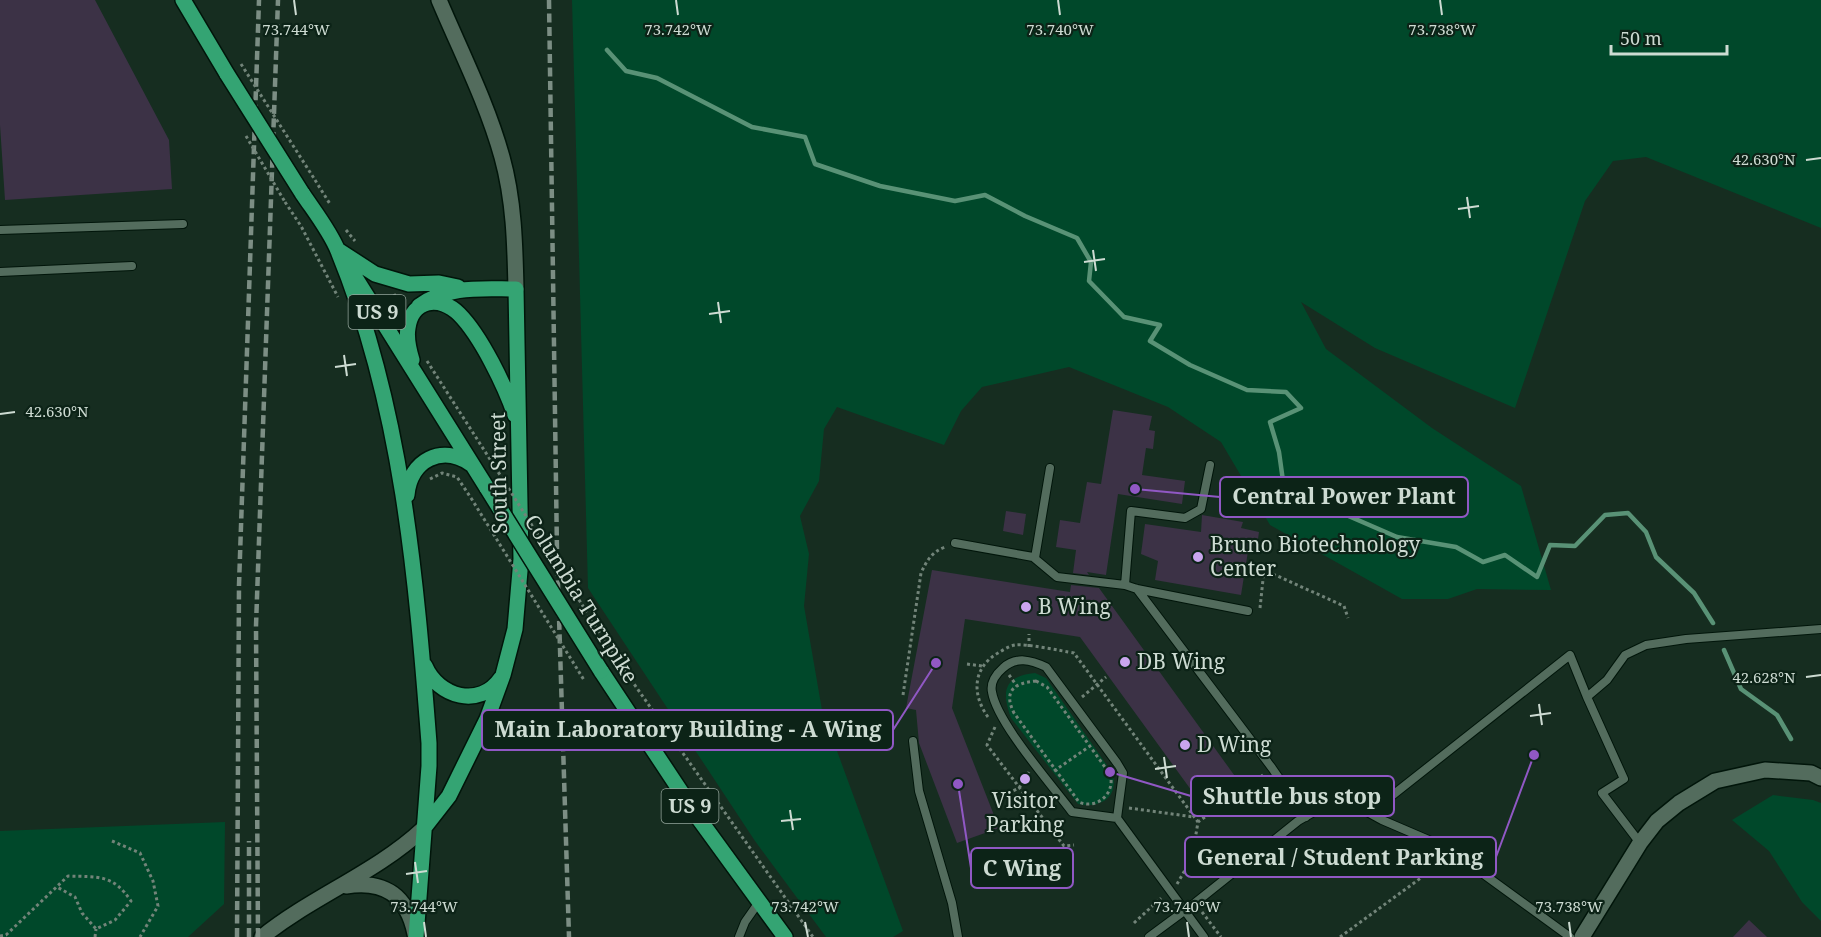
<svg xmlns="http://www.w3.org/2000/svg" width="1821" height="937" viewBox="0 0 1821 937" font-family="'Noto Serif',serif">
<rect width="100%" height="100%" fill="#162d20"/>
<path fill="#00482a" d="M572 0H1821V228L1646 157 1613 161 1585 201 1515 408 1375 348 1301 302 1326 349 1432 428 1521 486 1551 590 1477 589 1448 599H1402L1270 525 1221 442 1168 407 1069 367 982 387 961 411 944 445 837 407 824 429 819 481 800 516 809 554 804 606 822 710 903 931 893 937H826L755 841 588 588Z
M1035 673 1046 678 1113 774C1118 799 1100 808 1078 804L1011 718C1001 691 1004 676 1035 673Z
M1773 795 1813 800 1821 803V921L1802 902 1769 851 1732 820Z
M225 822 224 904 188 937H0V831Z"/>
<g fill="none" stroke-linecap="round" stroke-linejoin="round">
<path stroke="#599276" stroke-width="4.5" d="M607 50 626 71 657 78 752 127 805 137 815 164 880 186 955 201 985 195 1025 216 1077 238 1091 262 1089 281 1124 317 1160 325 1150 341 1190 365 1247 390 1286 392 1301 408 1270 422 1279 452 1284 488 1397 537 1456 547 1483 562 1505 555 1537 577 1550 545 1575 546 1605 515 1628 513 1646 532 1656 557 1694 593 1713 623
M1724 650 1741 689 1777 715 1791 739"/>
</g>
<path fill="#3c3246" d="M0 0H95L169 140 172 189 5 200 0 125Z
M1113 410 1152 416 1149 430 1155 431 1153 449 1146 448 1142 475 1185 481 1182 504 1118 494 1106 575 1087 572 1089 575 1073 573 1076 550 1056 547 1060 520 1080 523 1087 482 1101 484Z
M1006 511 1026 514 1023 535 1003 531Z
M1202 515 1243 522 1241 528 1259 532 1257 546 1249 545 1241 595 1155 580 1158 561 1141 554 1145 524 1201 532Z
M932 570 1070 592 1071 585 1099 588 1237 779 1202 805 1080 637 965 619 952 708 999 828 957 843 919 743 916 710 906 708Z
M1749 920 1767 937H1733Z"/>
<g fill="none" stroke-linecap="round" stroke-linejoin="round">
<g stroke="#01150a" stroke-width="10">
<path id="service" d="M0 230 183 224
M0 272 132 266
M955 543 1033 557 1057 577 1125 585 1137 589 1248 611
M1035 558 1050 468
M1125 585 1131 511 1185 518 1201 509 1210 465
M1137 589 1272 768 1306 817
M913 741 919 791 952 903 958 937
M1370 813 1570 655 1587 697
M1117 818 1072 812C1052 785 997 723 992 692 990 683 996 674 1003 668 1016 656 1031 660 1046 667L1117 763 1123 773 1117 818 1204 937
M1640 843 1602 793 1624 779 1587 697 1607 680 1625 655 1646 645 1686 639 1821 629
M739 937 745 922 759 902
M1149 937 1195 903 1298 821 1340 797 1382 820 1445 847 1460 857 1570 937"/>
</g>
<g stroke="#01150a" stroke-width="18">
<path id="minor" d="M1582 937 1640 843 1657 821 1679 803 1715 781 1765 770 1811 773 1821 778"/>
</g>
<g stroke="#01150a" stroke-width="18">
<path id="tertiary" d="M439 0C461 52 487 103 502 157 514 200 515 245 516 289"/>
</g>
<g stroke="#01150a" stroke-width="18">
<path id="secondary" d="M346 886C384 880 407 895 415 934
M262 937C313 896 376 873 424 828"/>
</g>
<g stroke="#01150a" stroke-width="18">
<path id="primary" d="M183 0 227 74
M302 193C314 211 330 231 338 251 402 407 416 576 429 743V766L416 937
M338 250 375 274 409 284 439 283 458 287
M353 274 487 488
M419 306C448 285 482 289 516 289L521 559 515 629 503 675 487 719 449 796 424 828
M412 360C409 350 406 339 408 328 412 299 440 295 459 314 481 336 505 386 515 415
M407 495C410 460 442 444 471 464
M425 666C438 697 480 709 501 678
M601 671 699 819 785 937"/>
</g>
<path stroke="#728479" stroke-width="3" stroke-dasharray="3 3" stroke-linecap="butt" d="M315 180 330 204
M285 202 301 226 338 297
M346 230 355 241
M394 294 401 307
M427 361 502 478
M430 479 442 473 457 477 471 498
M1260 608 1264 570 1344 606 1348 618
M1029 647V634
M617 660 813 937
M967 664 982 666
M1009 675 1017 686
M1036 681 1047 687 1110 774C1116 793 1097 810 1079 802L1014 713C1003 691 1014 683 1036 681Z
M903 695 921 573C927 560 932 552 945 547
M1082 697 1106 677
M988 717C972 695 972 668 998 653 1003 650 1009 646 1015 645 1024 643 1062 651 1074 653L1198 822
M995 727 987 745 1064 846 1074 845
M1054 771 1090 746
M1008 793 1019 788 1029 772
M1129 808 1194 817
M112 841 140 853 153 881 158 906 140 937
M1177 884 1192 858 1198 822 1263 775
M1202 912 1221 937
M1134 923 1161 898
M0 936 6 935 68 876C98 877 113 874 131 901L115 920 96 929 82 913 75 897 57 887
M95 937 96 929
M1340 937 1429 872 1439 855"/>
<use href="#service" stroke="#536c5d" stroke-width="8"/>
<use href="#minor" stroke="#536c5d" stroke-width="15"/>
<use href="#tertiary" stroke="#536c5d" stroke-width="15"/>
<use href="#secondary" stroke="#536c5d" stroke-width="15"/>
<use href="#primary" stroke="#34a473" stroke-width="15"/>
<path stroke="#7c8e84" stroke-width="4.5" stroke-dasharray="9 4.5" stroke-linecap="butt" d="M549 0 557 552 569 937
M237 937 239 585 259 0
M249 937V841
M258 937 256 626 278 0"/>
<g stroke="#01150a" stroke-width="18" stroke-linecap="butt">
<path id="primary-bridge" d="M227 74 302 193
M487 488 601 671"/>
</g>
<path stroke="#728479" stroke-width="3" stroke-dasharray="3 3" stroke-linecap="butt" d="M241 64 315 180
M246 136 285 202
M502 478 617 660
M471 498 584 680"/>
<use href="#primary-bridge" stroke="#34a473" stroke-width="15"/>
</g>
<path fill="none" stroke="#cddbd2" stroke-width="2" d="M294 0 296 15M676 0 678 15M1058 0 1060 15M1440 0 1442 15M1806 160 1821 158M1467 197 1470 218M1458 209 1479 206M1093 250 1096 271M1084 262 1105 259M718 302 721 323M709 314 730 311M344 355 347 376M335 367 356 364M0 414 15 412M1806 677 1821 675M1539 704 1542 725M1530 716 1551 713M1164 757 1167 778M1155 769 1176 766M790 810 793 830M781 821 801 819M415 862 418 883M406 874 427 871M424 922 426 937M805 922 808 937M1187 922 1189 937M1569 922 1571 937"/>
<g fill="#c9a5ee" stroke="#0c2317" stroke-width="2">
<circle cx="1198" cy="557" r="6"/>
<circle cx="1026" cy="607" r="6"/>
<circle cx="1125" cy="662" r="6"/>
<circle cx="1185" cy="745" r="6"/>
<circle cx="1025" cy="779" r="6"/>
</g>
<g text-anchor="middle" stroke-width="4.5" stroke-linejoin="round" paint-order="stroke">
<g fill="#0c2317" stroke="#93a49a" stroke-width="1.5">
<rect x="348.5" y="295" width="57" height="34" rx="4.5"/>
<rect x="661.5" y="789" width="57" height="34" rx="4.5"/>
</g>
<g font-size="20" font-weight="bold" fill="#cddbd2">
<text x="377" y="319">US 9</text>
<text x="690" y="813">US 9</text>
</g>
<g font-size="21" fill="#cddbd2" stroke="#0c2317">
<text transform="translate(499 473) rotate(-91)" y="7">South Street</text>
<text transform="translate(581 599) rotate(58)" y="7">Columbia Turnpike</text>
</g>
<g font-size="21" fill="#cddbd2" stroke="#0c2317" text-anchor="start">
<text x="1210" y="552">Bruno Biotechnology<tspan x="1210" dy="24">Center</tspan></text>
<text x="1038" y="614">B Wing</text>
<text x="1137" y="669">DB Wing</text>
<text x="1197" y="752">D Wing</text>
<text x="1025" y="808" text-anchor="middle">Visitor<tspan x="1025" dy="24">Parking</tspan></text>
</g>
</g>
<g font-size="15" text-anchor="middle" fill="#cddbd2" stroke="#0c2317" stroke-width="4.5" stroke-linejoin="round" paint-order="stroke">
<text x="296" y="35">73.744°W</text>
<text x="678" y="35">73.742°W</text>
<text x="1060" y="35">73.740°W</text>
<text x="1442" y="35">73.738°W</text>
<text x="1764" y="165">42.630°N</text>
<text x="57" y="417">42.630°N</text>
<text x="1764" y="683">42.628°N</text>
<text x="424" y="912">73.744°W</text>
<text x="805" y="912">73.742°W</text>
<text x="1187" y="912">73.740°W</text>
<text x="1569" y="912">73.738°W</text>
</g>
<path fill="none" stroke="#9058c4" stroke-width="2" d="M1135 489L1220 497M936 663L893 730M1110 772L1191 796M1534 755L1496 857M958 784L971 868"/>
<g fill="#9058c4" stroke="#0c2317" stroke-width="2">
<circle cx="1135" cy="489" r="6"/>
<circle cx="936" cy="663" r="6"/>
<circle cx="1110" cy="772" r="6"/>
<circle cx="1534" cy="755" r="6"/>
<circle cx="958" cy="784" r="6"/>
</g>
<g fill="#0c2317" stroke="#9058c4" stroke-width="2">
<rect x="1220" y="477" width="248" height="40" rx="6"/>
<rect x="482" y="710" width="411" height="40" rx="6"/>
<rect x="1191" y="776" width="203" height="40" rx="6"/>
<rect x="1185" y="837" width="311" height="40" rx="6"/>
<rect x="971" y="848" width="102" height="40" rx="6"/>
</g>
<g font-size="22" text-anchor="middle" font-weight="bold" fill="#cddbd2">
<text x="1344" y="504">Central Power Plant</text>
<text x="688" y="737">Main Laboratory Building - A Wing</text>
<text x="1292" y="804">Shuttle bus stop</text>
<text x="1340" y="865">General / Student Parking</text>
<text x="1022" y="876">C Wing</text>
</g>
<path d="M1611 45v9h116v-9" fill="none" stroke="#cddbd2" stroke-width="3"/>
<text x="1620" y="45" font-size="18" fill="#cddbd2" stroke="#0c2317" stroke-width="4.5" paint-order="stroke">50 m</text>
</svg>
